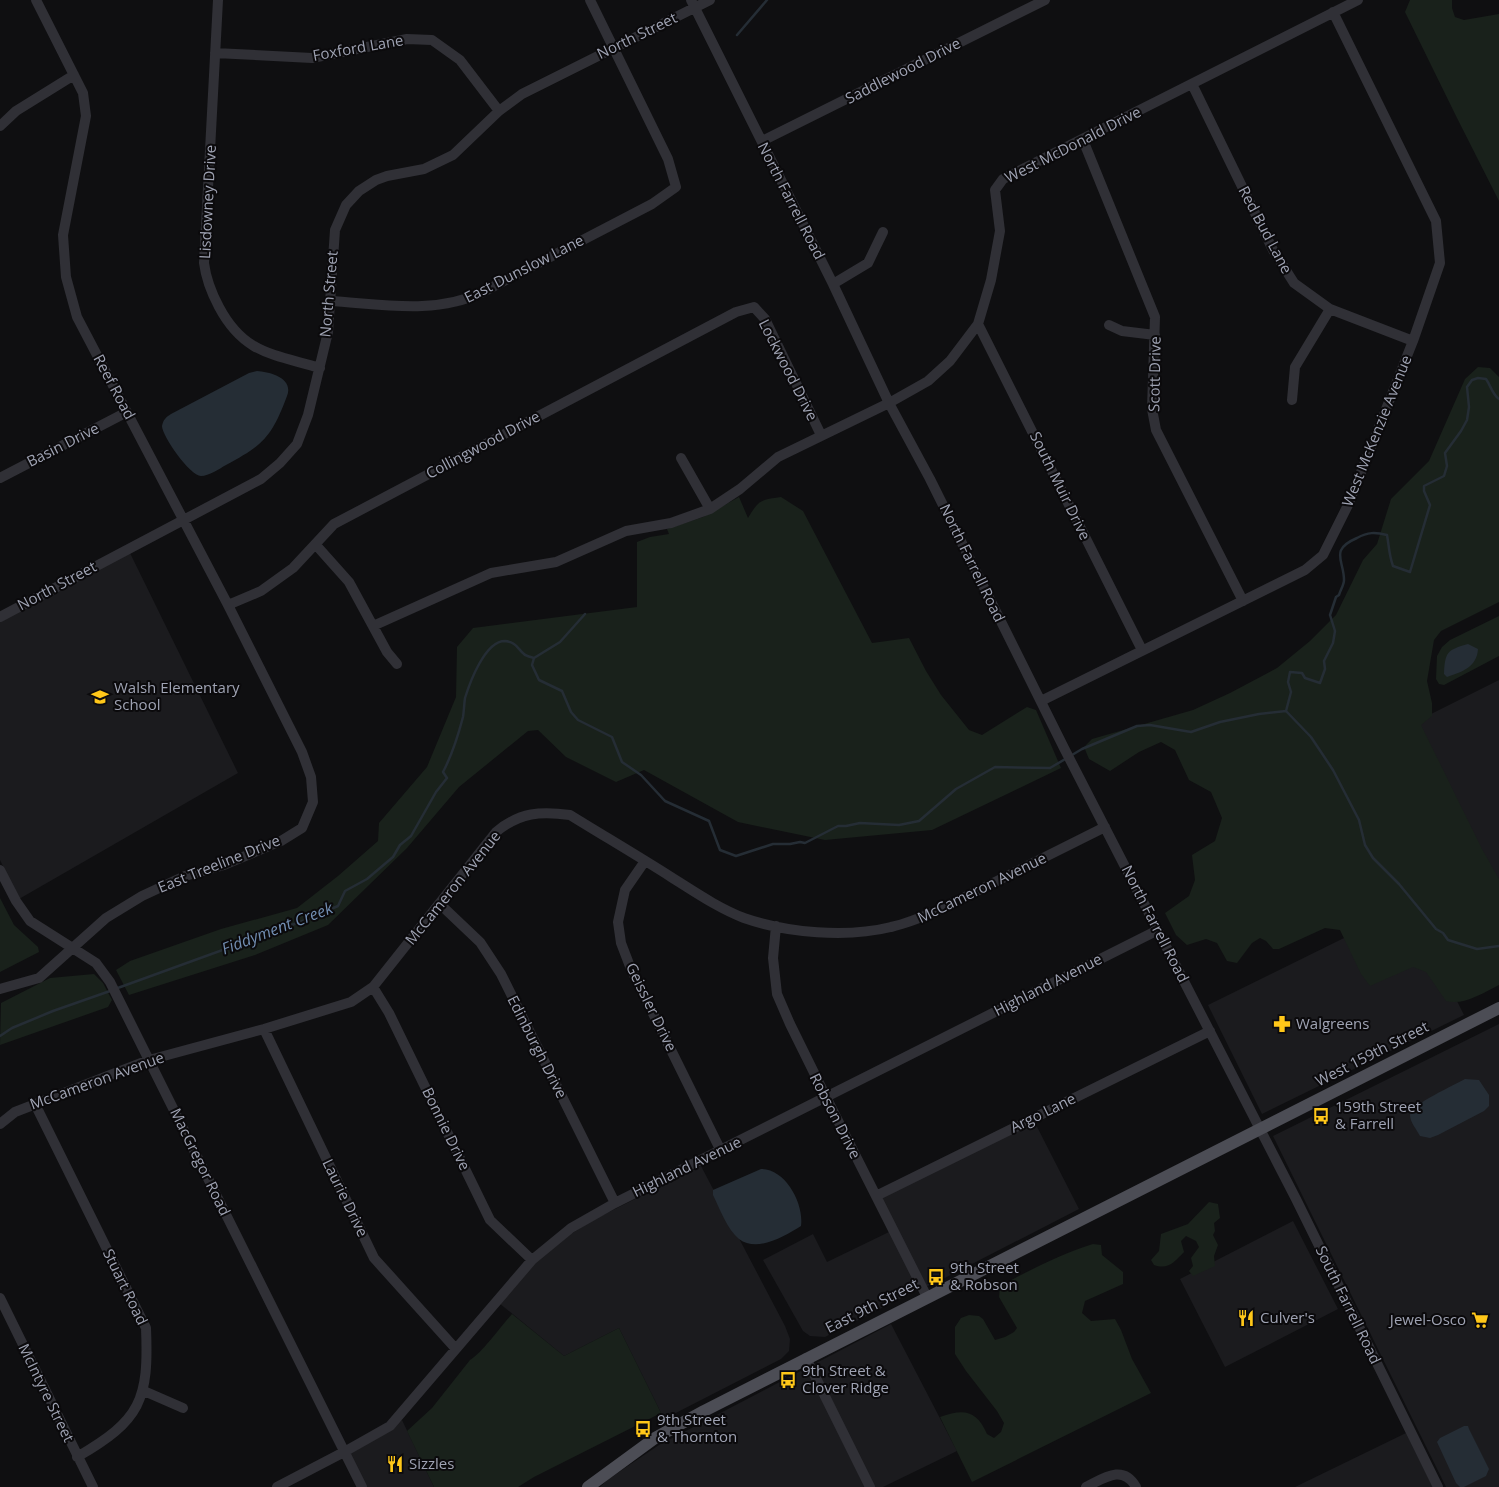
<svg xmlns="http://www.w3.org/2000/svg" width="1499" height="1487" viewBox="0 0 1499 1487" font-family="'Open Sans',sans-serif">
<rect width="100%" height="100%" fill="#0f0f11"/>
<path fill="#1b1b1e" d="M130 553 238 773 19 899 0 860V621Z
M1499 680V891L1415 722Z
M1346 937 1431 949 1464 1015 1262 1114 1208 1005Z
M1499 1024V1487H1446L1273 1136Z
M1031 1115 1079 1209 935 1283 911 1293 825 1337 810 1336 803 1331 763 1260 813 1234 827 1262 889 1232 871 1195Z
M701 1166 785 1326 790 1339 789 1351 781 1359 664 1419 619 1328 564 1356 499 1303 537 1261 571 1234 591 1221Z
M1293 1221 1338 1309 1225 1367 1180 1279Z
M891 1324 957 1451 883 1487H600L607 1480 659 1445Z
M402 1420 434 1487H365L348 1453Z
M1406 1433 1433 1487H1295Z"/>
<path fill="#19211b" d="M1410 0H1452V8L1455 17 1464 20 1499 14V201L1457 118 1405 12Z
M1478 367 1490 368 1499 377V602L1441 631 1434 640 1427 681 1432 703V716L1421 725 1482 849 1499 879V985C1483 993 1463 1006 1446 1001L1426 972 1413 967 1370 986 1361 974 1340 930 1325 928 1279 949H1273L1266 941 1260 938 1252 943 1237 963 1227 961 1217 943 1206 939 1187 945 1176 935 1165 913 1189 896 1195 880 1192 855 1215 841 1222 818 1211 792 1189 780 1175 750 1161 742 1139 752 1110 771 1089 759 1084 747 1092 739 1193 710 1230 693 1277 668 1310 641 1336 615 1363 560 1377 544 1391 499 1429 461 1465 379Z
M739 497 748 518C759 500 760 500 781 497L803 511 872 643 909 638 926 671 941 695 969 730 982 735 1027 707 1036 710 1061 768 932 830 825 840 738 822 644 770 616 782 566 757 538 730 528 731 459 787 407 848 328 925 255 955 129 995 116 970 130 961 221 929 297 908 338 876 378 841 379 823 427 767 456 697 457 647 473 628 637 607V542L650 537 669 534 667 529 703 517Z
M1499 616V656L1444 685 1439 684 1436 679 1437 656 1442 647 1450 640Z
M0 898 14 925 38 947 39 952 0 972Z
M94 974 103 983 112 1000 108 1007 0 1045 1 1003 50 978Z
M1209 1202 1218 1204 1220 1218 1214 1223 1215 1231 1213 1235 1218 1245 1214 1256 1215 1266 1193 1276 1189 1271 1193 1266 1191 1258 1199 1247 1196 1241 1186 1236 1181 1241 1184 1252C1174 1262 1169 1270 1154 1265L1151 1260 1159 1251 1161 1234 1188 1224Z
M1093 1244 1101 1245 1102 1255 1123 1272V1284L1085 1301 1082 1313 1091 1321 1115 1319 1121 1330 1132 1359 1151 1393 972 1482 940 1417C963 1409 976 1409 987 1434L994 1438 1001 1432 1004 1423 997 1411 966 1371 955 1354V1327L961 1318 969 1315 979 1316 983 1319 995 1340 1005 1337 1014 1332 1017 1328 999 1297 1000 1286C1030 1270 1061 1254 1093 1244Z
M512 1314 564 1356 619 1328 661 1413 534 1477 518 1487H434L407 1431 432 1408 470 1360C482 1353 501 1326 512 1314Z"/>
<path fill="#252d35" d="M257 371C270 372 294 378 287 396 272 436 264 445 226 465 219 469 209 476 201 476 190 476 162 436 162 426 163 420 166 417 171 414L249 373Z
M1468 644 1478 649C1477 667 1462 672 1447 677L1444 674C1445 652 1447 650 1468 644Z
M1465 1079 1479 1080 1489 1095V1106L1484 1111 1438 1135 1430 1138 1420 1136C1417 1130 1410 1122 1410 1115 1411 1104 1455 1085 1465 1079Z
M761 1169C786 1169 804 1204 801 1226 785 1236 757 1253 739 1239 727 1229 720 1209 713 1195V1190Z
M1464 1426H1468L1469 1429 1489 1469 1486 1476 1464 1487H1460L1456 1483 1437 1442 1440 1438Z"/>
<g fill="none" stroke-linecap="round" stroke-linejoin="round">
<path stroke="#252d35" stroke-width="2.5" d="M737 35 767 0
M534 658 532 665 539 680 562 691 571 712 578 720 612 737 622 762 641 775 665 801 709 821 720 850 736 856 773 844H790L800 842 805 843 838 826H846L860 823 899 825 919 821 956 789 995 767 1050 768 1067 758
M534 658 560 642 585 614
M1286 711 1291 692 1288 682 1290 672 1302 673 1305 678 1320 683 1325 669 1324 661 1333 643 1335 631 1330 615 1336 597 1339 595C1340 591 1344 585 1344 580 1344 560 1329 550 1357 538 1368 532 1375 532 1387 535 1389 546 1389 555 1393 566L1410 572 1430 505 1424 491V486L1444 476 1447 466 1445 453 1461 431 1467 420 1469 407 1467 387 1472 380 1478 378 1486 379C1491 386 1492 394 1499 399
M1286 711 1311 737 1333 770 1359 820 1365 845 1373 858 1399 884 1436 929 1443 933 1448 940 1477 949 1499 946
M1072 755 1082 749 1137 726 1150 725 1191 732 1220 722 1259 714 1286 711
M115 989 308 919 338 906 345 891 367 879 393 857 400 845 411 836 436 792 447 778 443 772C452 755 458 736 463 717 464 711 464 705 465 698 470 682 485 641 505 641 516 642 517 648 524 654 526 656 531 657 534 658
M0 1036 12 1028 53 1011 110 991"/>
<path stroke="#303036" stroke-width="10" d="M218 0 204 263C206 279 211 292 219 307 244 354 273 354 320 368
M691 0 833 284 889 403 930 479 1064 748 1296 1199 1438 1487
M215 53 312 58 407 39 432 40 460 60 499 111
M1192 84 1273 250 1294 283 1330 309 1413 341
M0 126 16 111 74 75
M1083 140 1155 317 1152 409 1156 430 1243 601
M762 141 1045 0
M833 284 868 263 883 232
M330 301C381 304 435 315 483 292L652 204 676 187 668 159 590 0
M978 324 1142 650
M1109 325 1122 331 1155 335
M1292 400 1295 367 1330 309
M681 458 710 509
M0 478 127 412
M316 545 349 582 387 652 397 664
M228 605 261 591 293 568 334 524 736 312 754 307 765 319 821 435
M0 617 261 479 280 463 297 444 308 415 328 332 335 230 346 205 359 191 376 180 387 176 424 169 453 155 499 111 522 94 710 0
M373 626 491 573 556 562 626 531 671 523 710 509 740 489 778 457 889 403 928 381 950 361 978 324 991 280 1000 231 995 190 1003 179 1358 0
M1041 701 1305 570 1323 555 1348 505 1413 341 1440 263 1436 221 1333 12
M645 861 625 890 618 922 621 943 631 969 721 1151
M0 870 16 901 30 921 96 963 110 982 362 1487
M440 904 480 942 501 974 615 1203
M776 926 773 958 777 994 790 1024 826 1097 927 1297
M373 987 389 1013 490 1220 532 1260
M0 989 39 978 106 918 142 896 185 876 224 865 281 841 302 828 313 802 311 777 302 752 228 605 77 317 66 277 63 235 86 116 83 93 36 0
M264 1029 374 1258 455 1348
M35 1104 146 1328C149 1400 141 1420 77 1457
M0 1124 15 1112 149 1060 264 1029 351 1002 373 987 496 832C520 812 541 811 570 815 604 836 638 856 671 877 695 892 718 908 744 918 787 933 847 938 891 927 909 923 925 916 941 909L1105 827
M876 1196 1210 1031
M0 1298 93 1487
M806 1358 870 1487
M144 1391 183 1408
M277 1487 344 1452 390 1426 532 1260 571 1228 615 1203 1158 930
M1086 1487C1104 1478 1123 1464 1136 1487"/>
<path stroke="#4c4d55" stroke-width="12" d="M588 1487 655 1438 704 1411 1499 1008"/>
</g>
<defs>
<g id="school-bare" transform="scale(1.35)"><path d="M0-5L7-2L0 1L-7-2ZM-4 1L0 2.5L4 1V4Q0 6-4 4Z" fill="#ffc719" stroke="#0b0a0c" stroke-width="2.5" paint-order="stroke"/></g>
<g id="pharmacy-bare" transform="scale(1.35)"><path d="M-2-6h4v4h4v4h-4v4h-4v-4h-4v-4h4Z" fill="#ffc719" stroke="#0b0a0c" stroke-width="2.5" paint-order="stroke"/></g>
<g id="bus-bare" transform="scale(1.35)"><path d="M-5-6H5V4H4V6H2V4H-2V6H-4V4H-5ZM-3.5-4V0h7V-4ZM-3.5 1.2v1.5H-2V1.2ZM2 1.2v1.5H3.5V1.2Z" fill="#ffc719" stroke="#0b0a0c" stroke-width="2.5" paint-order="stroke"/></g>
<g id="restaurant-bare" transform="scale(1.35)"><path d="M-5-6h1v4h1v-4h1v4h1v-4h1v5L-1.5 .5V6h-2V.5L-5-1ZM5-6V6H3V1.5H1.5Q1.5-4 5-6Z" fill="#ffc719" stroke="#0b0a0c" stroke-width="2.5" paint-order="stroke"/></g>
<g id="supermarket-bare" transform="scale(1.35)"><path d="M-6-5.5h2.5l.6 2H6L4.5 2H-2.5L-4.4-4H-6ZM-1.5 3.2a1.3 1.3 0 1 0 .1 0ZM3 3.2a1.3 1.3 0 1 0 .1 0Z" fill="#ffc719" stroke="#0b0a0c" stroke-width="2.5" paint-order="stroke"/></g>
</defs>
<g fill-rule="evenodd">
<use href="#school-bare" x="100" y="697"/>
<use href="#pharmacy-bare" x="1282" y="1024"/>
<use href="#bus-bare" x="1321" y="1116"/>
<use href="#bus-bare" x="936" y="1277"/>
<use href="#restaurant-bare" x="1246" y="1318"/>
<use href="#supermarket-bare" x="1480" y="1320"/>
<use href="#bus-bare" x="788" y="1380"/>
<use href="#bus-bare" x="643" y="1429"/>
<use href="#restaurant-bare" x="395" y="1464"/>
</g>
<g text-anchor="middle" stroke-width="4" stroke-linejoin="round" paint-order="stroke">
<g font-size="15" fill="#9fa3b3" stroke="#0b0a0c">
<text transform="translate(637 36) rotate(-26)" y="5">North Street</text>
<text transform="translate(358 48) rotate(-10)" y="5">Foxford Lane</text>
<text transform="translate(903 71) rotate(-27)" y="5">Saddlewood Drive</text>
<text transform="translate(1073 145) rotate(-27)" y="5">West McDonald Drive</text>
<text transform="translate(791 201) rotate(63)" y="5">North Farrell Road</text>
<text transform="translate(208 202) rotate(-87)" y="5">Lisdowney Drive</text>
<text transform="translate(1265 230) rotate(62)" y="5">Red Bud Lane</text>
<text transform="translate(524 269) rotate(-27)" y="5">East Dunslow Lane</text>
<text transform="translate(329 294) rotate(-85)" y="5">North Street</text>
<text transform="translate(788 370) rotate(63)" y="5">Lockwood Drive</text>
<text transform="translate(1155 374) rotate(-89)" y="5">Scott Drive</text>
<text transform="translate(114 387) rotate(62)" y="5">Reef Road</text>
<text transform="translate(1377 431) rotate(-68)" y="5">West McKenzie Avenue</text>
<text transform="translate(63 445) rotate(-27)" y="5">Basin Drive</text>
<text transform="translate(483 445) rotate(-28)" y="5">Collingwood Drive</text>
<text transform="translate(1060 486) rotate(64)" y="5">South Muir Drive</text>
<text transform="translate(972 563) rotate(64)" y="5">North Farrell Road</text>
<text transform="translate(57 586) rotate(-28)" y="5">North Street</text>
<text transform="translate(219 864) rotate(-22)" y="5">East Treeline Drive</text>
<text transform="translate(453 888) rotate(-51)" y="5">McCameron Avenue</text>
<text transform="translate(982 888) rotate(-26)" y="5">McCameron Avenue</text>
<text transform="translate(1155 924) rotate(63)" y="5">North Farrell Road</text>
<text transform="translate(1048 985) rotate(-27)" y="5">Highland Avenue</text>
<text transform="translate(651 1007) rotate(64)" y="5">Geissler Drive</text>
<text transform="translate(537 1047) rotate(63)" y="5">Edinburgh Drive</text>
<text transform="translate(1372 1054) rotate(-27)" y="5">West 159th Street</text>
<text transform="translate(97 1081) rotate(-20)" y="5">McCameron Avenue</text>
<text transform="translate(1043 1113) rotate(-26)" y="5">Argo Lane</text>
<text transform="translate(835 1116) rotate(63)" y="5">Robson Drive</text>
<text transform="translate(446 1129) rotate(64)" y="5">Bonnie Drive</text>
<text transform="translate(200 1162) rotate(64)" y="5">MacGregor Road</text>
<text transform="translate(687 1167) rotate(-26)" y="5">Highland Avenue</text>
<text transform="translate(345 1198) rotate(64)" y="5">Laurie Drive</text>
<text transform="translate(125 1287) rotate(64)" y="5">Stuart Road</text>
<text transform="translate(1348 1305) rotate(64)" y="5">South Farrell Road</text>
<text transform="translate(872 1306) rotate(-27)" y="5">East 9th Street</text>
<text transform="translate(46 1393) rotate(64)" y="5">McIntyre Street</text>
</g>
<g font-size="15" fill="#9fa3b3" stroke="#0b0a0c" text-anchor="start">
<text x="114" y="693">Walsh Elementary<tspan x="114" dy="17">School</tspan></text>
<text x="1296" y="1029">Walgreens</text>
<text x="1335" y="1112">159th Street<tspan x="1335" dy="17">&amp; Farrell</tspan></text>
<text x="950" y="1273">9th Street<tspan x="950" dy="17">&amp; Robson</tspan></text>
<text x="1260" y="1323">Culver's</text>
<text x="1466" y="1325" text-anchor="end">Jewel-Osco</text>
<text x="802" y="1376">9th Street &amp;<tspan x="802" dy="17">Clover Ridge</tspan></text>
<text x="657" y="1425">9th Street<tspan x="657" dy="17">&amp; Thornton</tspan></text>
<text x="409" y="1469">Sizzles</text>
</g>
<g font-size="16" font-style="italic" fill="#728eb2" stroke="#0b0a0c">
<text transform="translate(277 928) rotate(-21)" y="6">Fiddyment Creek</text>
</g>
</g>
</svg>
